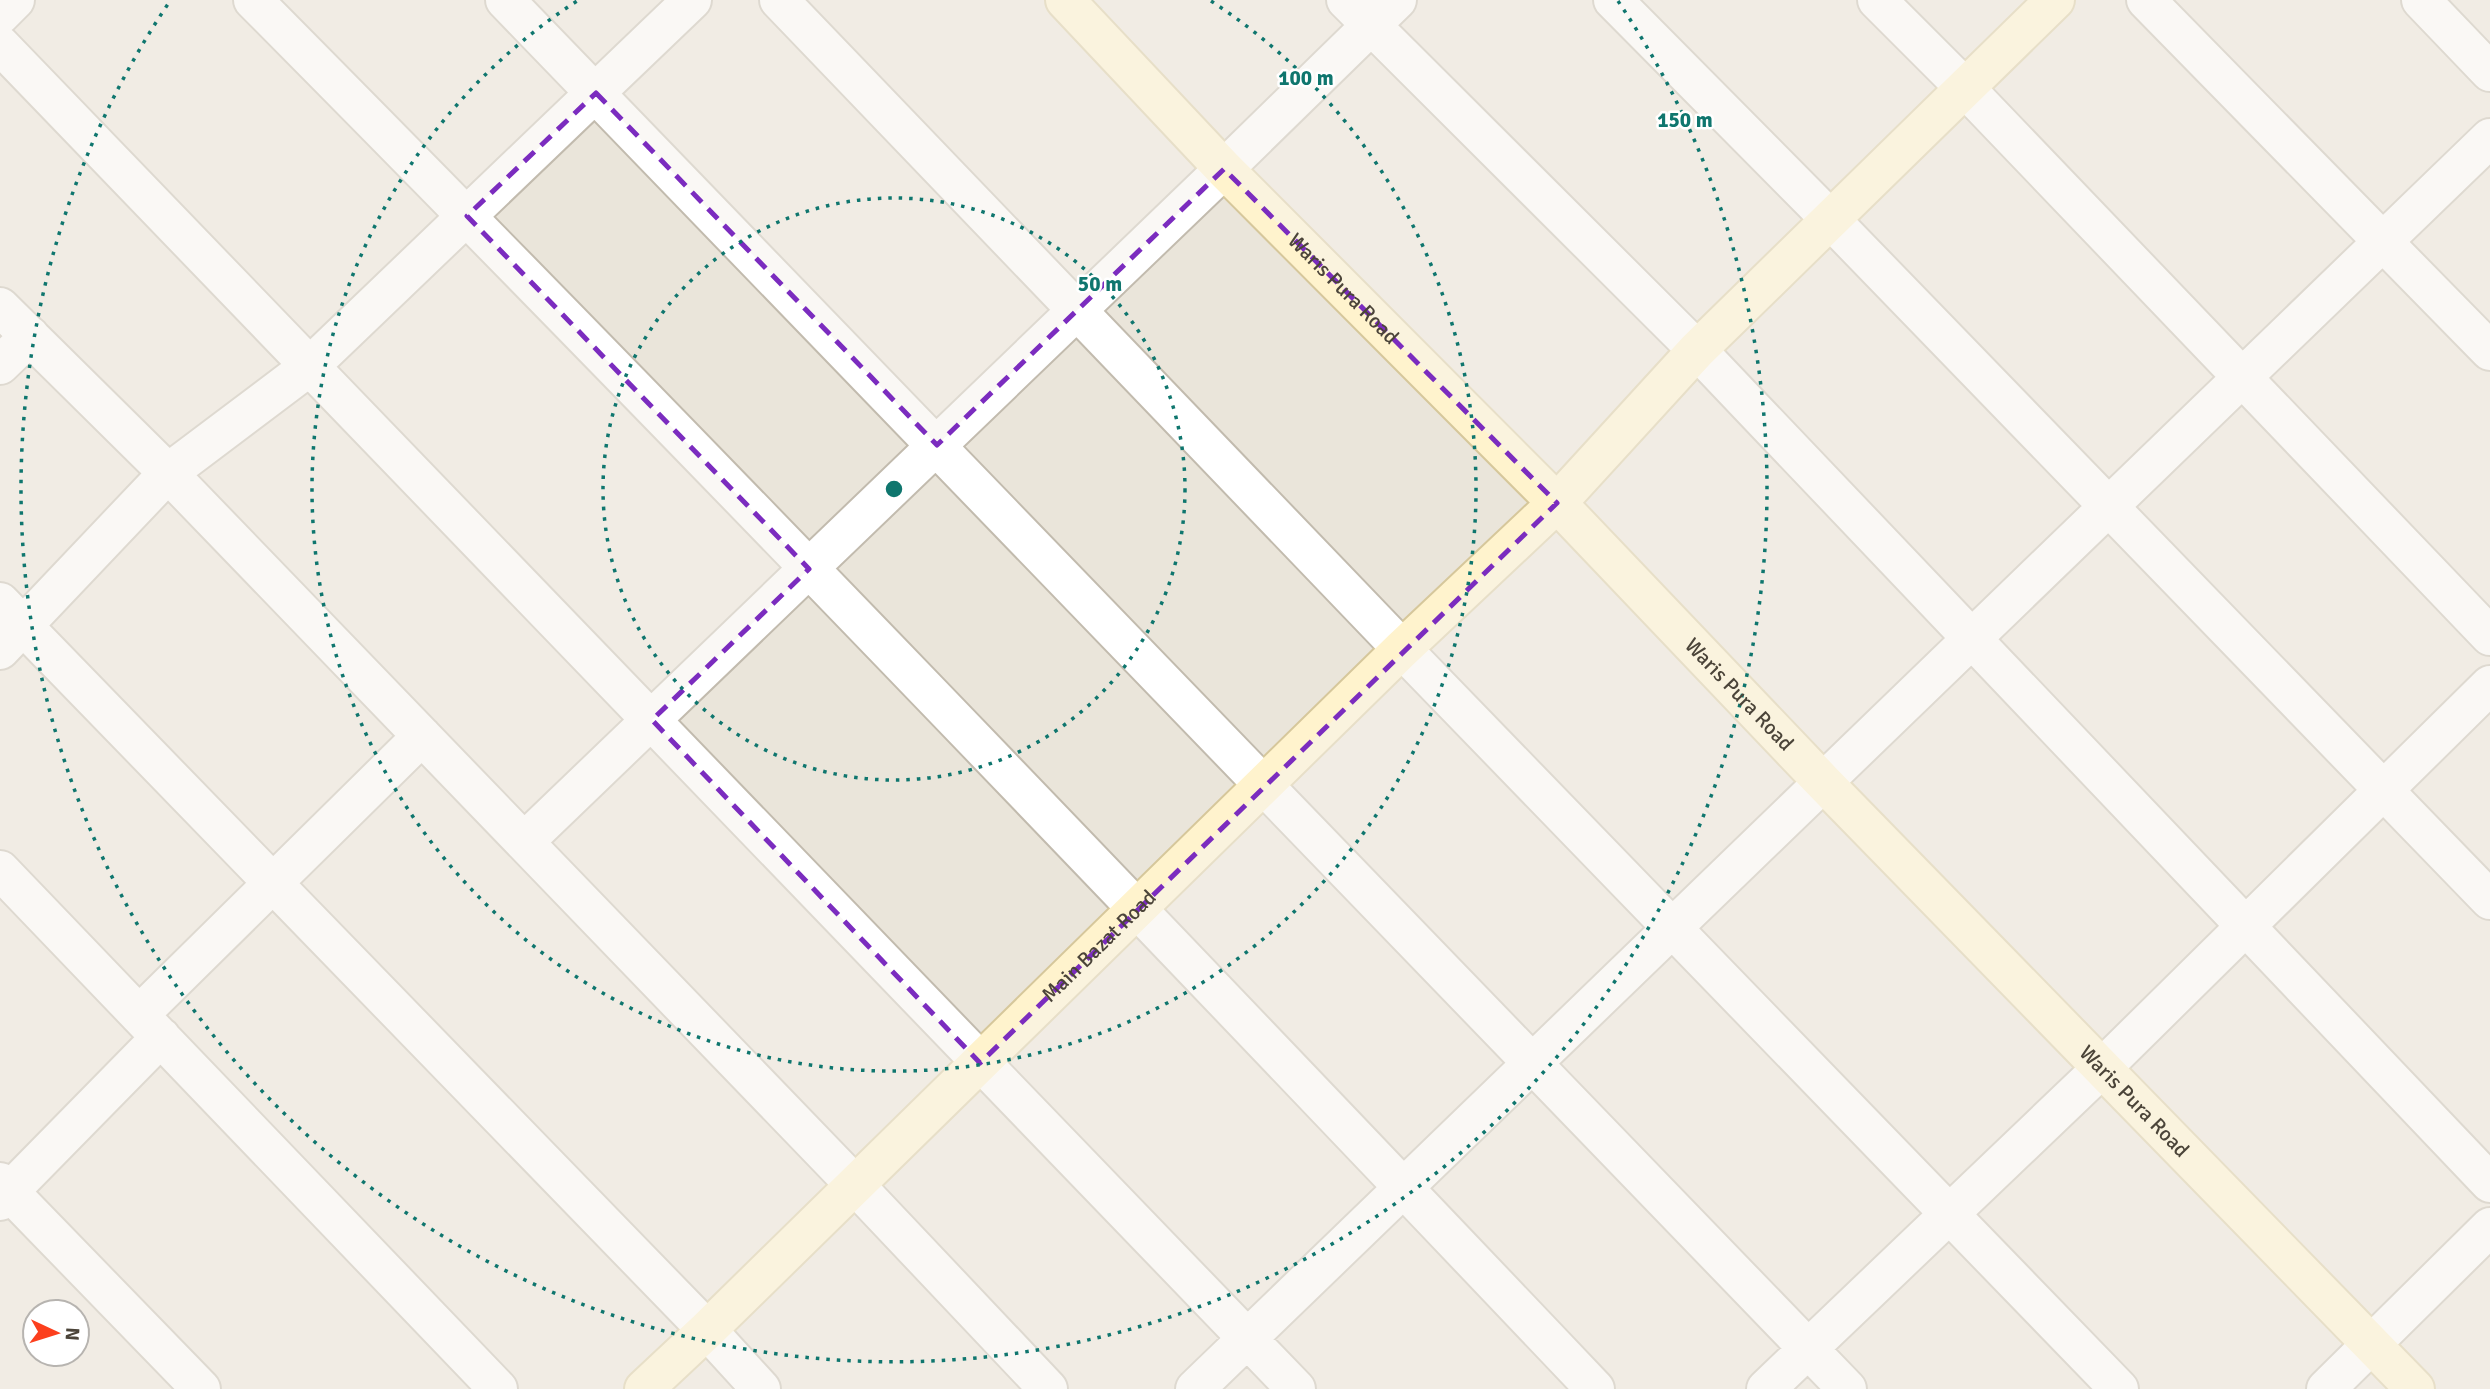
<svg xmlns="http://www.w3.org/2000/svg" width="2490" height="1389" viewBox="0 0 2490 1389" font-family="Signika,sans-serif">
<rect width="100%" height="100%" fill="#f6f3ec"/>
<path fill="#eae5da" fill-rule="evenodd" d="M0 0H2490V1389H0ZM35 1312H77V1354H35Z"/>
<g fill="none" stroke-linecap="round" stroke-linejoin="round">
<g stroke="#c2bbae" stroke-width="42">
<path id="street" d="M253 0C706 457 1151 922 1595 1389
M505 0 1847 1389
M779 0 1402 649 2119 1389
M1346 0 1697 350 2490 1183
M1613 0 1830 219 2490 900
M1877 0 1965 88 2490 636
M2146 0 2490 351
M2421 0 2490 72
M0 15 15 0
M0 45 1296 1389
M0 307 168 473 855 1185 1048 1389
M0 365 30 336
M0 602 707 1330 761 1389
M0 650 168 473 310 366 692 0
M524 842 1224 169 1397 0
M0 870 498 1389
M139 1015 422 736
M0 1182 201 1389
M0 1201 161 1037
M1195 1389 2490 138
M1766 1389 2102 1068 2490 685
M2326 1389 2490 1227"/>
</g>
<g stroke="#d6c79b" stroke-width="42">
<g id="secondary">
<path id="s1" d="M1065 0 1224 169 1557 503 1822 781 2415 1389"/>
<path id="s2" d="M644 1389 707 1330 1402 649 1557 503 1697 350 2055 0"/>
</g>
</g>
<use href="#street" stroke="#fff" stroke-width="38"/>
<use href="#secondary" stroke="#fff3cd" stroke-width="38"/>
</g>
<path d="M0 0H2490V1389H0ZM596 93 937 445 1224 169 1557 503 980 1063 652 720 809 569 467 216Z" fill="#f6f3ec" fill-opacity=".55" fill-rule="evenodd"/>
<path fill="none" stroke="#7b2cbf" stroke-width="5" stroke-dasharray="14 9" stroke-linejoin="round" d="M596 93 937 445 1224 169 1557 503 980 1063 652 720 809 569 467 216Z"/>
<g fill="none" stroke="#0f766e" stroke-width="3.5" stroke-dasharray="3.5 7">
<circle cx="894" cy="489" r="291"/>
<path d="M1211 1A582 582 0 1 1 577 1"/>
<path d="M1618 1A873 873 0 1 1 170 1"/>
</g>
<g text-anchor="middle" stroke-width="5" stroke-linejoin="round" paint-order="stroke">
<g font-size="21" fill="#4b4439" stroke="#fff">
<text dy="7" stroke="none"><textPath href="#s1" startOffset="401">Waris Pura Road</textPath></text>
<text dy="7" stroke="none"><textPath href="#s1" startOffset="968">Waris Pura Road</textPath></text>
<text dy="7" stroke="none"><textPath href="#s2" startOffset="635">Main Bazat Road</textPath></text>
<text dy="7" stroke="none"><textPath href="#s1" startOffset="1535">Waris Pura Road</textPath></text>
</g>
</g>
<circle cx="894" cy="489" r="10" fill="#0f766e" stroke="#fff" stroke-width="3.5"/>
<g font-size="21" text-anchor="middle" font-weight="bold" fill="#0f766e" stroke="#fff" stroke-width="5" stroke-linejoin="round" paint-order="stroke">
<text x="1306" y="85">100 m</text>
<text x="1685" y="127">150 m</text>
<text x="1100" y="291">50 m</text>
</g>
<g transform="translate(56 1333) rotate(94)"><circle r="33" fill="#ffffff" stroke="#b7b4b0" stroke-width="2"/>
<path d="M0-5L12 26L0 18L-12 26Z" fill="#fc3f1d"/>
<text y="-10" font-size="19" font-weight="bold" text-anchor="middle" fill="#4b4439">N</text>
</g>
</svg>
